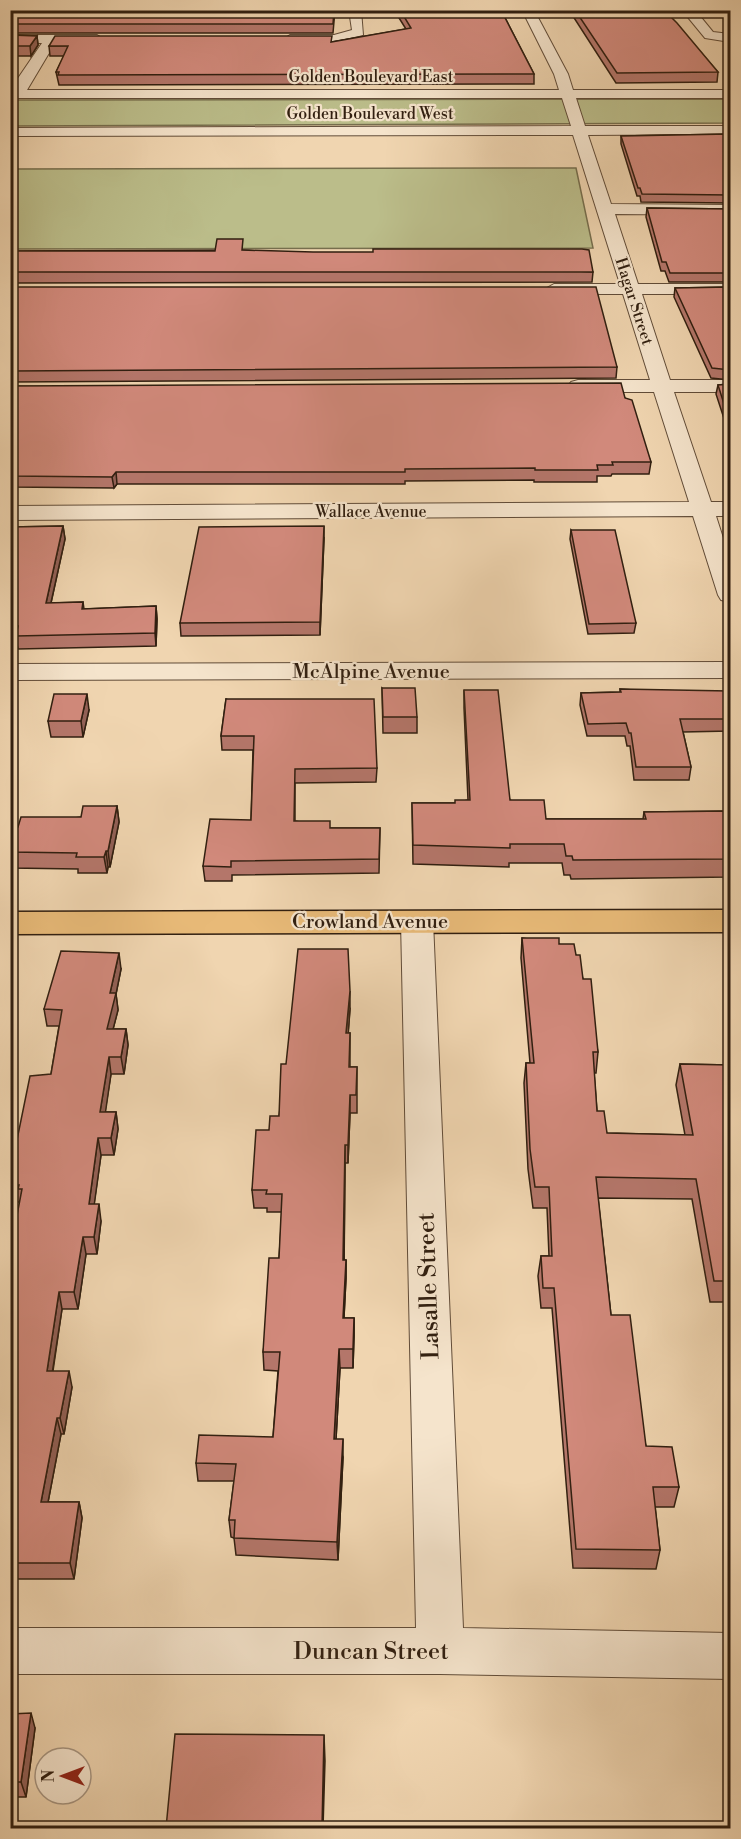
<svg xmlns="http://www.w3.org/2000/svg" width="741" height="1839" viewBox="0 0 741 1839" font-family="'Libre Bodoni',serif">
<rect width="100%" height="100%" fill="#f0d5b0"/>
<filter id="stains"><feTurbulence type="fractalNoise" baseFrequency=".00333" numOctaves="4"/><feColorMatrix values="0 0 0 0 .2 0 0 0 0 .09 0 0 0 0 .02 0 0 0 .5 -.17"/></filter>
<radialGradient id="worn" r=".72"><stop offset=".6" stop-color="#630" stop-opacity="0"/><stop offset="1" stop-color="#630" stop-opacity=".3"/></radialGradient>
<path fill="#bbbd8a" stroke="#766e4d" stroke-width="1.5" d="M730 99V123L11 126 10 100Z
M576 168 593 248 11 249 10 169Z"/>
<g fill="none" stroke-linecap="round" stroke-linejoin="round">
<g stroke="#614c38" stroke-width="2">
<path id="minor" d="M349 10H361L363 35C347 39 297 51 284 39L290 35H334L352 30Z
M522 10H534L568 74 573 90H730V98H576L585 126H730V134L588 135 611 204 730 205V215L615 214 638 284H730V294H642L670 380H730V392H674L711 502H730V516H716L730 560V602L721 600 718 595 693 516 10 520V506L689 502 654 392H578L571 390 568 386 571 382 578 380H650L623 294H554L545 289 554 284H620L573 135 10 136V128L571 126 562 98H10V90L42 43H10V35H97L103 39 97 43H55L27 90H559L554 74Z
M682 10H695L713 32 730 34V42L705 38Z
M730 662V678L10 680V664Z
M417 911 428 914 433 921 463 1628 730 1633V1679L440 1674H10V1628H416L401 921 406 914Z"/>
</g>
<g stroke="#311f10" stroke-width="3">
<path id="major" d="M730 910V932L10 934V912Z"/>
</g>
<use href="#minor" fill="#f5e4cc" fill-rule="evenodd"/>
<use href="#major" fill="#e8ba78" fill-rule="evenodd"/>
</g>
<path fill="#b4766a" stroke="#311f10" stroke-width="1.5" d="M10 10H335L333 33H10Z
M394 10H501L534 74V84L59 85 56 72 64 56H50L49 46 332 42 406 29Z
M569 10H664L718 72 717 82 616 83Z
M723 10H730V21Z
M10 35 37 36 38 45 31 56H15Z
M730 134V203L641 202 640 196H637L621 144V136Z
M647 208 730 209V282H669L665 271H661L646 217Z
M244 250 593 272 592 282 10 283V251Z
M10 287 617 367 616 378 10 382Z
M730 287V380L711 378 674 297 675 288Z
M730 384V437L716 394 718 385Z
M10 386 625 398 651 462 649 474H612L611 476H597V482H534V480L405 481V484H117L114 488 10 487Z
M63 526 65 539 51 603 83 602 84 609 156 606 157 619 156 646 18 649 16 639 10 640V527Z
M571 530 636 623 634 633 588 634 570 539Z
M324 538 320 635 181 636 180 623Z
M382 688 417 717V733H383Z
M620 689 730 697V731L683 732 691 767 689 780H634L630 746H627L625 736H587L580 705 581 693 620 692Z
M464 690 510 800 546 819H643L644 812 730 811V877L571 879 570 875H564L562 863H509V867L413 864 412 803H455L468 800 464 708Z
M226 699 377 768 376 782 295 783V821L331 828H380L379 873 232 875V881H205L203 866 251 820 253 750H222L221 736Z
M89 710 83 737H51L48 721Z
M117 806 119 822 110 867H108L107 873H78V869L10 868V827H18L81 817Z
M522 938 559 944 576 955 583 979 598 1052 596 1073H594L597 1111 607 1133 685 1135 676 1085 680 1064 730 1065V1302H710L692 1199 598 1198 611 1315 646 1446 679 1487 674 1507H655L660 1550 656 1569 573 1568 552 1308H541L538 1276 541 1256H549L547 1208H533L528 1169 524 1083 526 1063H530L521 958Z
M728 944H730V978L725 960Z
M121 969 116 994 118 1010 113 1029H126L128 1045 124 1074H111L105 1112H116L118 1129 114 1155H101L94 1204 101 1221 97 1254H86L78 1309H62L53 1371 72 1387 64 1434H61L48 1502H79L82 1518 74 1579H10V1252L20 1202H12L10 1195V1174L51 1074 59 1026H47L44 1009Z
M350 1009 348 1033H350V1067H357V1113H350L348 1163H345L344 1260H346V1278L344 1318H354V1336L353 1368H340L336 1439 343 1457 338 1560 236 1555 234 1538 231 1537 229 1520 234 1481H198L196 1463 273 1437 278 1371 264 1370 263 1352 279 1258 282 1212H267V1208H254L252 1190 269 1130 279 1116 286 1064Z
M10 1714 35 1728 26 1797H10Z"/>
<path fill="#926056" stroke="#311f10" stroke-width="1.5" d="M37 36 38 45 31 56 30 46Z
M14 46 15 56 10 62V51Z
M116 472 117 484 114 488 112 477Z
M63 526 65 539 48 616 46 603Z
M324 526V538L320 635V622Z
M156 606 157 619 156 646 155 633Z
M87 694 89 710 83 737 81 721Z
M117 806 119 822 110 867 108 851Z
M106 851 108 867 107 873 104 857Z
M119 953 121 969 116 994 118 1010 109 1045 107 1029 110 993Z
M350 991V1009L347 1051 346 1033Z
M126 1029 128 1045 124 1074 121 1057Z
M109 1057 111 1074 103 1129 100 1112Z
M350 1095V1113L348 1163V1145Z
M116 1112 118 1129 114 1155 111 1138Z
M98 1138 101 1155 92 1221 89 1204Z
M345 1145V1163L344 1278 343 1260Z
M99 1204 101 1221 97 1254 94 1237Z
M83 1237 86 1254 78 1309 74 1292Z
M346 1260V1278L343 1336V1318Z
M59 1292 62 1309 50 1387 47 1371Z
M354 1318V1336L353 1368V1349Z
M339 1349 340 1368 335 1457 334 1439Z
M69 1371 72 1387 64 1434 60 1418Z
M57 1418 61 1434 45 1518 41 1502Z
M343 1439V1457L338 1560 337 1542Z
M79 1502 82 1518 74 1579 70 1563Z
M31 1713 35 1728 26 1797 21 1782Z
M324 1735 325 1761 323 1828H322Z"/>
<path fill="#d1897b" stroke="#311f10" stroke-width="1.5" d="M10 10H334L333 24H10Z
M400 10H501L534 74 58 75 59 72H56L68 46H49L55 36H332L331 42 411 28Z
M575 10H664L677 23 718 72 617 73Z
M10 35 37 36 30 46H14L10 51Z
M730 134V195L642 194 640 188H638L621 136Z
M647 208 730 209V273H670L666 262H662Z
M217 239H243L242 250 313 252H373V249H582L589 250 593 272H10V251H215Z
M10 287H596L617 367 10 371Z
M730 287V370L712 368 675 288Z
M621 383 625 398 632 400 651 462H612L613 465H597L598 470H535V468L405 469V472H116L112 477 10 476V386Z
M730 384V423L718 385Z
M63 526 46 603 83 602 82 609 156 606 155 633 16 636 18 626H10V527Z
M324 526 320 622 180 623 199 527Z
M571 530H615L636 623 589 624Z
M382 688H415L417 717H383Z
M620 689 729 691 730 697V719H680L691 767H636L631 733H629L626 723 588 724 581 693 621 692Z
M464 690H498L510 800H544L546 819H646L644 812 730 811V859L573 860 572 856H566L564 844H510V848L413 845 412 803H455V800H470Z
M54 694H87L81 721H48Z
M226 699H374L377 768 295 769 294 821H330V828H380L379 859 231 861V867L203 866 210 819 251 820 254 736H221Z
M83 806H117L108 851H106L104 857H76L77 853 10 852V827H18L21 817H81Z
M522 938H559V944H574L576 955H580L583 979H591L598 1052H593L597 1111H604L607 1133 693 1135 680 1064 730 1065V1281H714L696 1179 596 1177 611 1315H630L646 1446 672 1447 679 1487H653L660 1550 576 1549 554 1288H543L541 1256H552L549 1187H535L530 1149 526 1063H534Z
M298 949H348L350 991 346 1033H350L349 1067H357L356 1095H350L348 1145H345L343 1260H346L343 1318H354L353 1349H339L334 1439H343L337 1542 234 1538 235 1520H229L236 1464 196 1463 199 1435 273 1437 280 1352H263L269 1258H279L282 1194H266L267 1190H252L256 1130H269L270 1116H279L281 1064H286Z
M61 951 119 953 110 993H116L107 1029H126L121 1057H109L100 1112H116L111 1138H98L89 1204H99L94 1237H83L74 1292H59L47 1371H69L60 1418H57L41 1502H79L70 1563H10V1252L22 1189H18L19 1185H10V1174L30 1076 51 1074 62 1010 44 1009Z
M31 1713 21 1782H10V1714Z
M175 1734 324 1735 322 1828H166Z"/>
<g text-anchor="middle" stroke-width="4.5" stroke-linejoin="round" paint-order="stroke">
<g font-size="16" fill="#311f10" stroke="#f5e4cc">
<text x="371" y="82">Golden Boulevard East</text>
<text x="370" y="119">Golden Boulevard West</text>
<text transform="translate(635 301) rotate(72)" y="6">Hagar Street</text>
<text x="371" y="517">Wallace Avenue</text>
</g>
<g font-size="20" fill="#311f10" stroke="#f5e4cc">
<text x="371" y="678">McAlpine Avenue</text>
<text x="370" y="928">Crowland Avenue</text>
</g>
<g font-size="24" fill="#311f10" stroke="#f5e4cc">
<text transform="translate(428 1286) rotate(-92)" y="8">Lasalle Street</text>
<text x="371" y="1659">Duncan Street</text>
</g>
</g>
<rect width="741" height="1839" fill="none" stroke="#f0d5b0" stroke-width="36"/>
<rect x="12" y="12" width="717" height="1815" fill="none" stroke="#311f10" stroke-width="3"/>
<rect x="18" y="18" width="705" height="1803" fill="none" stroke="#311f10" stroke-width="1.5"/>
<g transform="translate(63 1776) rotate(270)"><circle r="28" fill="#f5e4cc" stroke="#a79581" stroke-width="1.5"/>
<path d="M0-4.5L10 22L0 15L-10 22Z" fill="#8f2418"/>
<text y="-9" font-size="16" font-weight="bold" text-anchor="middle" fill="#311f10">N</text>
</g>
<rect width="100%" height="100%" filter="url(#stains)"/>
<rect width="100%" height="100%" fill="url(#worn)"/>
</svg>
